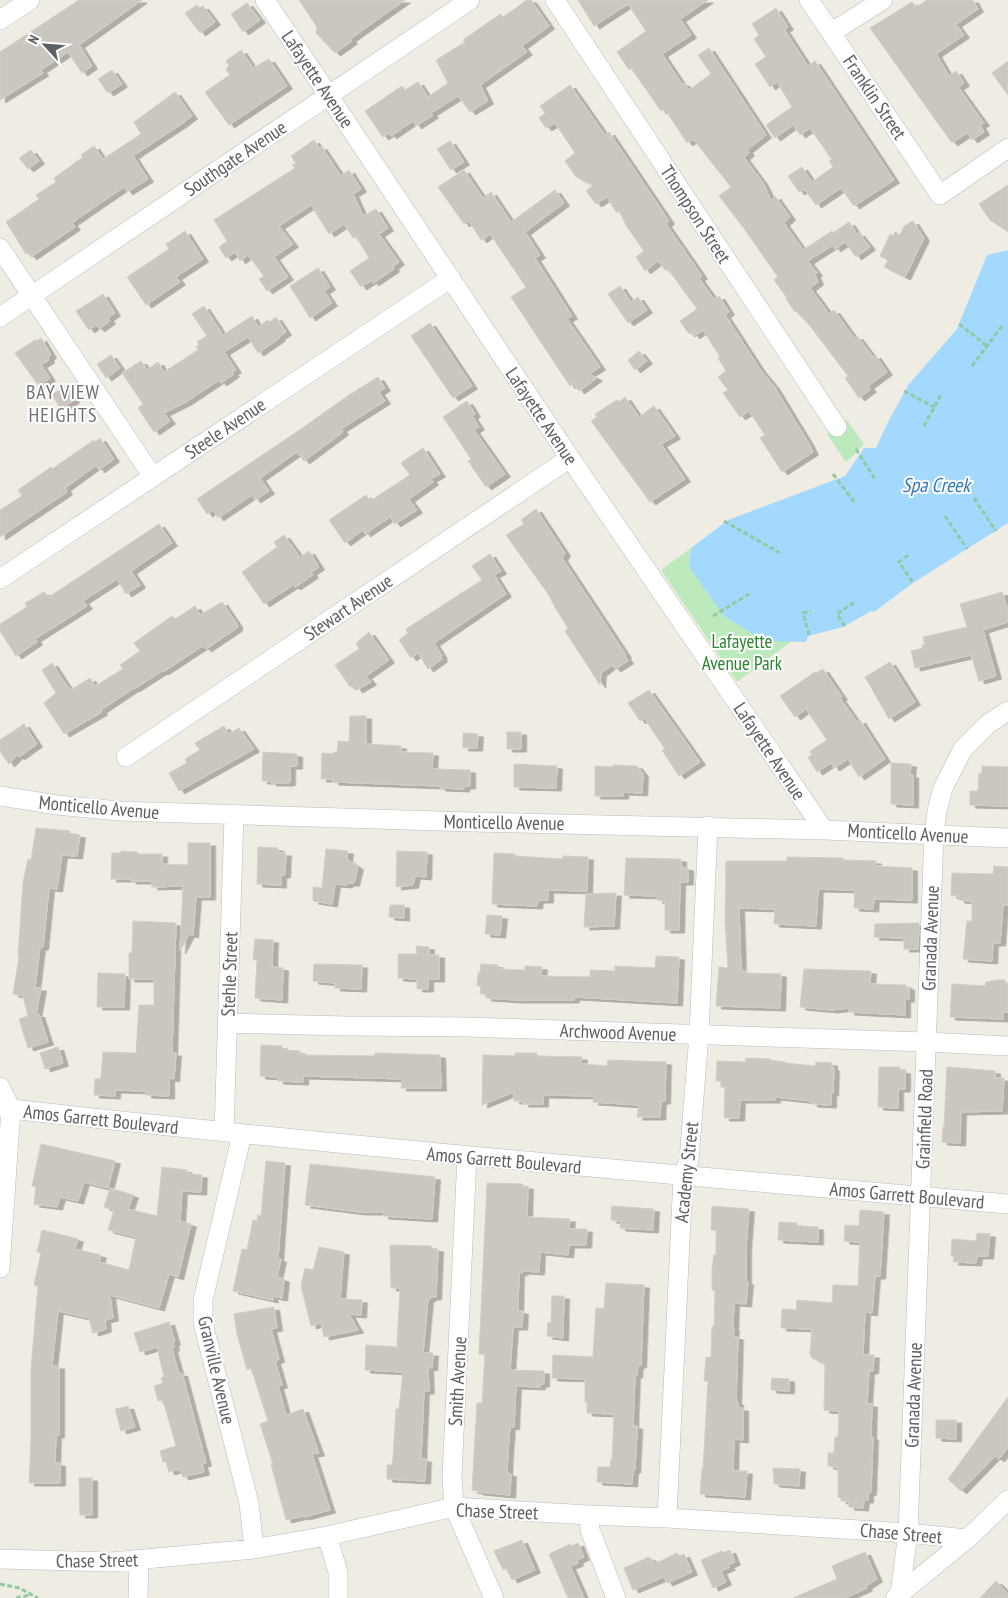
<svg xmlns="http://www.w3.org/2000/svg" width="1008" height="1598" viewBox="0 0 1008 1598" font-family="'PT Sans Narrow',sans-serif">
<defs>
<filter id="shadow"><feDropShadow dx="5.5" dy="3" stdDeviation="0" flood-color="#0004"/></filter>
</defs>
<rect width="100%" height="100%" fill="#efece3"/>
<path fill="#bdeabd" d="M847 420 864 444 849 460 845 461 827 434Z
M691 548 689 567 764 641H792L737 682 661 570Z"/>
<path fill="#a3d9ff" d="M1008 250V523L913 583 874 612 871 611 843 627 808 636 806 642 764 641 724 616 689 567 691 548 728 520 845 476 864 448H876L888 422 909 384 957 329 987 255Z"/>
<path fill="#cac7c0" stroke="#d5cec0" filter="url(#shadow)" d="M79 0H142L79 45 92 66 82 73 68 52 41 70 43 73 0 100V52Z
M299 0H405L350 39 352 41 335 53 316 33 317 27Z
M527 0H531L549 26 522 46 527 52 480 85 488 101 470 112 458 96 431 113 433 115 416 126 413 121 391 136 389 133 383 137 365 111 402 86 405 90 418 82 428 97 448 83 436 60 465 42 463 40 500 14 503 17Z
M578 0H708L680 19 691 35 662 54 682 84 684 83 689 90 711 74 698 55 709 48 766 135 747 150 749 153 744 157 763 183 771 200 775 196 790 217 784 223 803 250 832 231 833 233 849 222 857 234 859 233 870 247 856 257 845 242 835 249 833 245 808 261 817 273 815 275 818 282 810 288 819 300 829 314 834 310 849 331 856 338 857 336 873 357 875 355 887 372 868 386 871 389 859 398 845 378 848 376 810 326 796 311 795 312 786 299 787 298 774 280 778 277 743 227 719 196 731 187 693 139 687 143 664 108 661 111 631 68 629 70 617 52 646 31 628 4 594 26Z
M927 0H973L978 9 956 24 964 35 936 54 949 76 956 71 964 83 958 87 984 123 980 125 984 132 972 140 967 133 952 143 870 28 912 2 916 7Z
M247 3 260 20 243 32 231 14Z
M197 5 199 8 203 6 215 22 200 33 185 13Z
M776 8 788 27 784 29 808 66 815 61 894 180 854 206 841 188 816 205 804 189 799 192 788 176 802 167 812 182 833 167 829 161 832 160 810 128 800 135 793 125 775 138 766 125 792 107 777 82 770 87 755 64 766 57 754 39 759 35 752 24Z
M241 50 253 68 269 59 287 86 229 125 205 92 230 75 226 69 229 66 226 61Z
M1008 61V95L992 73Z
M112 70 122 84 108 93 98 79Z
M570 85 605 135 609 132 634 169 669 221 666 224 702 276 699 278 714 299 719 296 729 312 725 315 760 369 774 386 808 442 813 452 782 472 760 438 765 435 749 411 740 417 723 393 728 390 718 377 726 371 718 358 720 357 703 330 694 336 692 332 689 334 680 321 697 309 668 269 666 271 658 261 645 271 636 257 644 251 627 227 619 211 617 213 607 197 596 204 586 191 593 185 576 177 565 161 575 153 555 123 546 128 539 118 545 113 540 106Z
M175 92 192 116 183 123 133 156 148 179 127 192 124 187 99 204 73 222 72 223 75 227 31 257 28 253 26 254 6 222 39 199 36 195 56 182 54 178 83 157 81 155 94 146 103 159 141 134 134 122Z
M314 140 319 148 321 146 341 176 349 170 361 189 353 194 363 216 376 209 388 228 379 234 399 262 393 266 394 269 373 283 372 280 361 287 350 271 369 258 356 236 353 238 344 224 329 234 311 205 279 226 293 244 274 257 288 277 267 291 259 279 264 276 248 255 240 261 235 252 226 258 219 247 227 241 214 220 295 168 292 165 296 163 291 156Z
M450 141 464 162 451 170 437 149Z
M31 150 39 161 28 169 19 158Z
M464 170 483 198 491 192 511 222 555 190 564 203 525 232 540 255 535 258 572 316 567 319 600 367 589 374 597 378 579 391 573 383 570 386 511 297 526 287 490 234 481 240 469 221 464 224 438 187Z
M1008 185V232L990 220 979 204Z
M913 221 924 238 905 277 884 267 888 260 880 256 890 234 893 236 895 232 900 235 904 226Z
M185 231 203 259 176 277 180 282 146 305 127 277 169 249 166 244Z
M318 268 330 287 324 291 332 303 310 318 290 286Z
M620 286 631 302 638 297 647 310 628 323 608 294Z
M103 294 115 313 108 318 110 321 99 329 96 325 89 330 76 311Z
M204 306 223 335 252 316 258 327 268 320 270 322 276 317 286 332 279 337 280 338 258 353 248 337 224 352 236 370 232 372 234 374 221 383 219 380 186 402 164 413 170 421 154 432 138 408 143 404 122 373 141 361 147 370 158 362 164 372 198 350 196 347 199 345 197 342 207 336 192 314Z
M430 323 472 386 453 398 411 336Z
M41 338 51 355 48 358 49 360 41 365 50 378 39 386 15 353 35 340 37 341Z
M639 351 647 361 635 370 628 360Z
M111 355 120 368 106 378 97 364Z
M378 377 385 388 379 392 385 401 341 429 343 432 304 461 297 452 260 478 269 491 255 500 252 495 218 518 213 510 207 514 197 499 301 429 349 395Z
M65 386 74 400 61 409 52 395Z
M625 397 639 417 654 406 675 436 661 444 685 479 650 502 591 421 597 417 595 414 617 400 619 402Z
M467 401 475 414 472 416 479 427 474 430 505 474 486 487 468 461 471 459 443 417Z
M100 438 114 459 99 470 97 466 94 467 65 488 67 492 0 537V510L22 496 18 490 51 467 52 469 94 440 95 442Z
M423 448 440 474 431 479 433 482 409 499 417 510 395 524 390 517 365 534 363 530 345 543 329 520 366 495 370 501 410 475 401 463Z
M536 509 565 553 562 558 626 655 625 656 628 661 615 669 612 665 601 673 600 685 565 631 568 628 556 609 548 594 506 535 524 524 521 520Z
M159 524 172 543 131 571 140 585 126 594 117 579 83 601 87 606 35 639 37 642 16 656 0 631V624L27 607 25 603 34 598 44 592 49 597Z
M284 535 300 557 309 551 319 567 311 572 313 575 295 587 293 585 264 604 242 572 277 547 274 542Z
M490 554 501 571 494 575 506 594 434 643 442 656 441 657 442 659 428 669 418 653 411 658 399 640 408 633 406 629 482 580 472 566Z
M1002 592 1008 610V622L983 630 996 676 979 681 971 655 915 668 911 651 923 648 922 645H925L923 637 967 627 960 604Z
M222 602 237 624V628L206 649 204 646 201 647 163 672 162 671 134 689V688L101 710 102 712 64 734 44 703 56 693 42 670 52 663 67 686H68L71 690 90 678 95 686 123 669 120 665 140 651 134 643 172 616 175 619 195 606 200 615Z
M369 632 389 660 366 676 371 682 357 690 354 685 350 687 335 665 359 649 356 643Z
M890 662 915 702 889 719 865 677Z
M823 669 842 697 840 698 857 722 860 720 885 759 859 777 848 759 834 768 831 763 817 772 808 757 812 755 810 751 827 740 806 709 795 717 780 696 815 672 816 673Z
M649 690 700 762 679 776 662 750 665 749 644 718 640 721 628 703Z
M350 716H366V744L401 746V752L433 753 432 769 470 770V786H464V789L440 788V786L333 782V779H321L322 753 333 754 334 752H337L338 741 349 742Z
M24 724 37 744 19 757 18 755 9 764 0 751V740Z
M224 726 229 734 239 728 254 749 179 791 169 773 187 763 185 759 200 750 195 743Z
M507 732H521V749H507Z
M463 733 478 734 477 748H463Z
M263 752 297 754V766H290V782L288 783H271V781H262Z
M891 763 911 764 910 775H913V805L891 804Z
M514 764 557 766 556 788 514 787Z
M613 765 637 766 643 774 642 793 623 792V796H595V766L613 767Z
M982 766 1008 767V806L970 805V791H978L979 773 982 774Z
M36 828 70 831 69 833 80 835 77 856 62 855 57 889 49 888 43 947H40L35 988H41L36 1015 39 1014 48 1042 28 1048 19 1019 28 1016 23 996 13 994 19 957H18L23 883 28 859 31 860Z
M188 843H210V897H196L193 935 189 934 180 951 183 886 152 887V881H131V879H111L112 853H121V851L137 852 138 854H162V864L188 865Z
M258 847 278 848V853H286L285 875H281V885L257 884Z
M326 849 348 851 347 859 358 867 354 883H348L347 885 335 884 332 904 313 901V887L322 888Z
M397 851 427 852 426 877 415 876 413 885 396 887Z
M494 853 515 854V856L563 859V856L588 857 587 891 548 890V900H538L537 906 492 904Z
M787 857 843 858V860L876 861 875 866 912 868V900L874 899 873 909 854 908 855 890 818 889 816 926 774 924 775 909 739 908 741 970 746 971V973L781 974 780 1008 716 1006 719 967 728 968 725 922 726 861H787Z
M626 858 681 859V867L688 868V882H680L679 930H665V901L657 900 658 896 624 895Z
M994 866 1008 867V905H1003L1000 943H993L992 961 963 959 967 921H972V901L959 900V896L951 895 952 873 993 874Z
M616 893 614 926 584 927 586 894Z
M390 905H404V918L389 917Z
M487 915 502 916 500 935 485 934Z
M133 921 176 923 172 1053H176L174 1079 169 1078V1096L146 1095V1091L115 1090V1096L94 1095 95 1079H101L103 1052 136 1053 139 1005H154V979H129V953H132Z
M919 923 918 949H904V938L874 937 875 924Z
M255 939 273 940 272 967 283 968 282 1000 255 998 257 960H253Z
M416 946 429 947V955H439V979H428V989H417V979L398 978V954H417Z
M656 956 679 957 677 1003 574 997V1000H516L486 998 487 994H480L481 986H477L478 973H480L481 964 498 965V969L525 970V966L542 967 541 976 590 977V970L615 971V966L655 968Z
M314 964 362 965 361 989 335 988V983L313 981Z
M804 969 871 971 870 984 906 985V987H909V999H905V1015L849 1012V1008L832 1010 800 1007Z
M98 973 125 974 124 1007H97Z
M997 980H1005V983H1008V1012H1003V1019L950 1017 952 984 985 986 986 982Z
M261 1045 282 1046V1050L300 1051V1055L375 1056V1053L440 1055 441 1088H401L402 1079 303 1076V1082L278 1081V1077L260 1076Z
M58 1047 63 1063 45 1069 40 1053Z
M515 1053H537V1056L582 1057 581 1064 607 1066 608 1060 666 1062 665 1101H661L660 1117H637L639 1105 593 1102 594 1096 543 1095V1104H523V1101H514V1092L482 1105 483 1055 515 1056Z
M746 1058 770 1059V1060L785 1062V1063L815 1066 816 1062 832 1063V1068H834L833 1093H831V1105L812 1104V1101L775 1097V1100H740L739 1118H724L725 1087H721V1081H716L717 1061 745 1062Z
M879 1067H900V1070L905 1071V1089H898V1108L878 1107Z
M947 1067 995 1071V1078H1004L1002 1111 961 1112 960 1143 942 1142 943 1127H944Z
M41 1144 115 1161 108 1188 84 1182 78 1201 60 1197 57 1207 34 1204 36 1187 32 1186Z
M266 1161 285 1163 278 1259H281L277 1277 284 1279 282 1298 272 1296 273 1300 233 1291 242 1249 247 1250 253 1220 258 1221 257 1215 261 1216Z
M310 1164 435 1177 432 1219 383 1216 384 1212H360L305 1205Z
M162 1167 187 1170V1174L202 1175 201 1192 182 1191 180 1221 191 1224 178 1277 169 1274 159 1308 110 1295 113 1318 105 1320 106 1329 93 1333 89 1318 58 1311 52 1366H59V1435H56L55 1463H60V1483H29L31 1437V1369L38 1286 34 1285 41 1253 37 1252 42 1230 78 1239 75 1249 101 1255 99 1262 129 1270 136 1237 108 1230 114 1210 104 1207 110 1188 133 1195 128 1209 157 1216Z
M487 1183 523 1184 522 1186H528L527 1217 570 1219 569 1229H587L586 1245H569L568 1255 540 1252 539 1272 522 1271V1273L519 1272 518 1311H523L522 1327H513L510 1370 544 1371V1384H540V1387L516 1386 514 1427 510 1426 508 1452 507 1473 511 1474 510 1495 478 1492V1491L472 1490 477 1403H482L485 1354H479Z
M612 1206 654 1209 653 1230 620 1228 621 1221 611 1220Z
M712 1206 749 1209 746 1247V1282H748L746 1304 734 1303 733 1328H734L733 1336 738 1337 736 1402H738V1408H743V1440L734 1439 733 1471H747L745 1497 700 1494 702 1469H703L708 1381H704L706 1357H711L712 1327H714L715 1290H712V1268L714 1255H716V1230H711Z
M860 1210 884 1212 880 1276H875L872 1313 865 1312 863 1355H874L873 1371H869L867 1404H872L871 1437H873L871 1492 868 1493V1500H864L863 1508 849 1507V1501H841V1498L838 1497V1467L828 1466V1453H834L835 1437H838L839 1411 824 1410 825 1364 812 1358 810 1354 812 1329 781 1328 782 1309 796 1310 797 1300 832 1303 833 1285 858 1286 860 1242 844 1241 845 1225 859 1226Z
M779 1222 797 1223V1226L818 1227V1242L778 1240Z
M977 1233 990 1234 988 1256H977L976 1263 953 1262 954 1256H951L952 1239 976 1241Z
M390 1245 431 1246 432 1248 438 1249 436 1297H430V1299H428L423 1353H433L432 1368 428 1367 429 1391H424L421 1459H426L425 1481 387 1479V1465H392L393 1458 396 1409H399L403 1372 365 1370 366 1345 397 1347 400 1288H391Z
M319 1247 344 1252 340 1299 362 1300 361 1315 349 1314 358 1330 324 1337 321 1323 311 1326 301 1286 305 1268 313 1270Z
M606 1283 644 1285 641 1365H638L637 1375H635L633 1426H637V1432L635 1470H633L632 1484 597 1482 598 1467H610L611 1459H612L614 1414 587 1413V1402H585V1379L552 1378 553 1355 593 1357 596 1308 604 1309Z
M552 1296H564L563 1338 547 1336 548 1322 551 1323Z
M274 1307 277 1328 271 1329 279 1359 275 1361 282 1385 278 1386 286 1415 303 1409 319 1453 312 1454 330 1510 304 1517 303 1516 286 1520 271 1464H273L260 1424 268 1421 251 1368 247 1370 237 1334 234 1314Z
M169 1322 175 1342 173 1343 174 1348 172 1349 179 1374 182 1373 206 1463 202 1464 204 1472 183 1477 179 1469 169 1472 166 1462H163L160 1451 176 1446 163 1400 158 1401 154 1386 163 1383 161 1378 164 1377 157 1347 140 1352 134 1333Z
M772 1378 789 1379V1391L771 1390Z
M1008 1397V1447L999 1459 995 1456 961 1491 948 1479Z
M128 1406 135 1427 121 1431 115 1409Z
M936 1420H956V1439L936 1438Z
M773 1468 800 1469 799 1486 774 1484Z
M79 1478H92V1515H80Z
M522 1540 535 1570 512 1580 506 1568 503 1570 494 1551Z
M578 1543 584 1557 577 1560 578 1563 570 1566 584 1598H568L549 1554 570 1544 571 1546Z
M730 1550 735 1562 728 1565 730 1567 721 1571 726 1582 713 1588 701 1560 722 1551 723 1553Z
M865 1552 877 1579 866 1586 867 1588 845 1598H793L837 1579 832 1566Z
M677 1553 679 1556 684 1554 692 1572 667 1583 664 1577 633 1590 624 1568 649 1557V1559L651 1558 654 1564Z
M996 1581 1008 1593V1598H980Z"/>
<g fill="none" stroke-linecap="round" stroke-linejoin="round">
<g stroke="#b8bbc0" stroke-width="20">
<path id="minor" d="M265 0 570 458 824 830
M555 0 837 427
M809 0 940 195 1008 148
M0 20 30 0
M832 32 883 0
M0 248 153 477
M0 317 470 0
M0 579 451 278
M126 757 570 458
M0 796 57 805 119 811 472 822 824 830 1008 838
M227 1023 347 1026 466 1027 926 1042 1008 1046
M0 1087 11 1109 0 1268
M0 1107 11 1109C343 1146 675 1175 1008 1204
M224 1132 234 815
M242 1134 203 1300V1323L249 1503 254 1549
M467 1156 452 1477 454 1507 494 1598
M589 1515 590 1530 616 1598
M667 1518 683 1176 689 1160 699 1034 708 826
M327 1536 338 1572V1598
M0 1559 112 1562 254 1549 327 1536 454 1507 589 1515 667 1518 908 1533 967 1539
M900 1593 908 1533 934 834 937 811 943 788 963 749 988 724 1008 711
M896 1597 967 1539 1008 1500
M138 1598 139 1560"/>
</g>
<path stroke="#93c9a2" stroke-width="3" stroke-dasharray="5 2.5" stroke-linecap="butt" d="M959 324 987 346
M972 366 1002 326
M904 391 934 407
M924 426 942 393
M856 449 875 479
M833 474 855 503
M974 498 996 531
M945 516 967 549
M724 521 780 553
M908 555 899 562 913 583
M713 616 751 593
M845 626 837 614 855 602
M809 635 803 613 811 611
M0 1584 19 1588 38 1598
M16 1598 30 1595"/>
<use href="#minor" stroke="#fff" stroke-width="19"/>
</g>
<g text-anchor="middle" stroke-width="4" stroke-linejoin="round" paint-order="stroke">
<g font-size="19" fill="#5b6065" stroke="#fff">
<text transform="translate(318 79) rotate(56)" y="7">Lafayette Avenue</text>
<text transform="translate(875 97) rotate(56)" y="7">Franklin Street</text>
<text transform="translate(235 158) rotate(-34)" y="7">Southgate Avenue</text>
<text transform="translate(696 214) rotate(57)" y="7">Thompson Street</text>
<text transform="translate(542 416) rotate(56)" y="7">Lafayette Avenue</text>
<text transform="translate(225 428) rotate(-34)" y="7">Steele Avenue</text>
<text transform="translate(348 607) rotate(-34)" y="7">Stewart Avenue</text>
<text transform="translate(770 751) rotate(56)" y="7">Lafayette Avenue</text>
<text transform="translate(99 807) rotate(5)" y="7">Monticello Avenue</text>
<text transform="translate(504 822) rotate(1)" y="7">Monticello Avenue</text>
<text transform="translate(908 833) rotate(3)" y="7">Monticello Avenue</text>
<text transform="translate(930 938) rotate(-88)" y="7">Granada Avenue</text>
<text transform="translate(229 974) rotate(-88)" y="7">Stehle Street</text>
<text transform="translate(618 1032) rotate(2)" y="7">Archwood Avenue</text>
<text transform="translate(101 1119) rotate(6)" y="7">Amos Garrett Boulevard</text>
<text transform="translate(924 1119) rotate(-88)" y="7">Grainfield Road</text>
<text transform="translate(504 1160) rotate(5)" y="7">Amos Garrett Boulevard</text>
<text transform="translate(686 1172) rotate(-84)" y="7">Academy Street</text>
<text transform="translate(907 1195) rotate(5)" y="7">Amos Garrett Boulevard</text>
<text transform="translate(217 1370) rotate(77)" y="7">Granville Avenue</text>
<text transform="translate(457 1381) rotate(-87)" y="7">Smith Avenue</text>
<text transform="translate(913 1395) rotate(-88)" y="7">Granada Avenue</text>
<text transform="translate(497 1511) rotate(2)" y="7">Chase Street</text>
<text transform="translate(901 1533) rotate(5)" y="7">Chase Street</text>
<text transform="translate(97 1560) rotate(-1)" y="7">Chase Street</text>
</g>
<g font-size="19" fill="#2b842e" stroke="#fff">
<text x="742" y="648">Lafayette<tspan x="742" dy="22">Avenue Park</tspan></text>
</g>
<g font-size="20" letter-spacing="1" fill="#6c7277" stroke="#fff">
<text x="63" y="399">BAY VIEW<tspan x="63" dy="23">HEIGHTS</tspan></text>
</g>
<g font-size="20" font-style="italic" fill="#3579bc" stroke="#fff">
<text x="936" y="492">Spa Creek</text>
</g>
</g>
<g transform="translate(45 45) rotate(296)" stroke="#ffffff" stroke-width="4" paint-order="stroke">
<path d="M0-4L9 19L0 12L-9 19Z" fill="#5b6065"/>
<text y="-8" font-size="14" font-weight="bold" text-anchor="middle" fill="#5b6065">N</text>
</g>
</svg>
